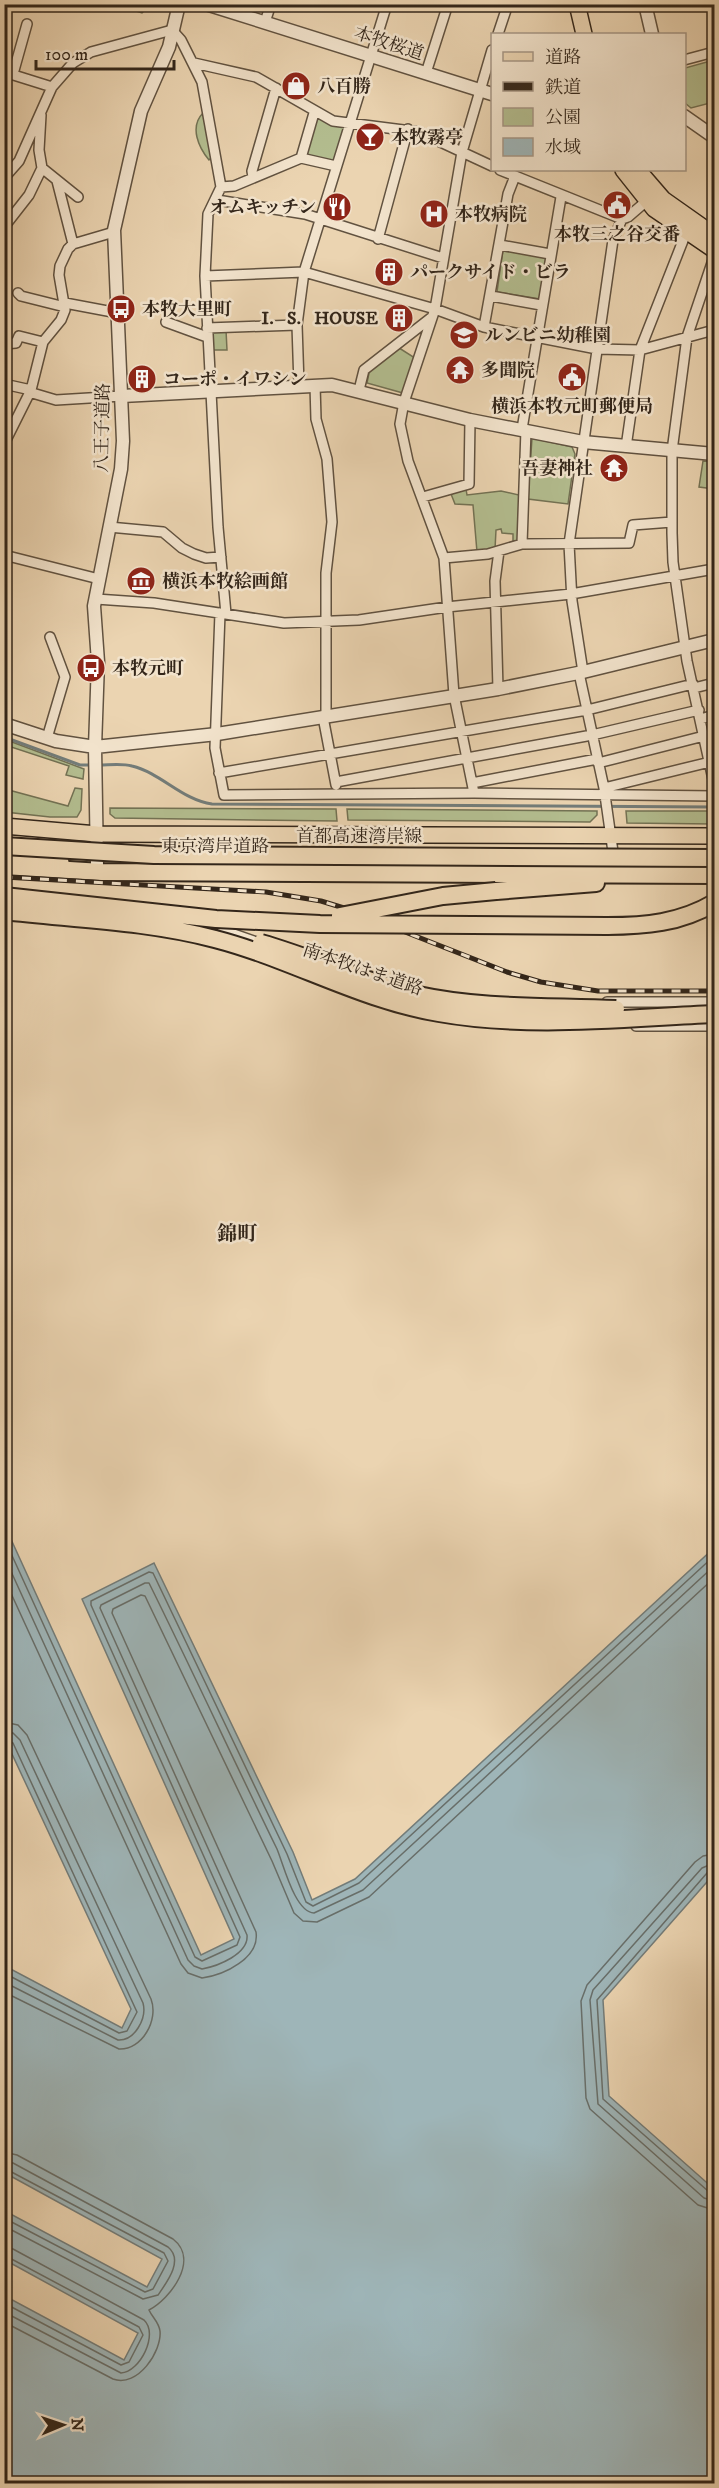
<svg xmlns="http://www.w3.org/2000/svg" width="719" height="2488" viewBox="0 0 719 2488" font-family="'IM FELL DW Pica','Noto Serif JP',serif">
<rect width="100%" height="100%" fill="#ebd4b1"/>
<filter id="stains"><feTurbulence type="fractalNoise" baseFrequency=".00333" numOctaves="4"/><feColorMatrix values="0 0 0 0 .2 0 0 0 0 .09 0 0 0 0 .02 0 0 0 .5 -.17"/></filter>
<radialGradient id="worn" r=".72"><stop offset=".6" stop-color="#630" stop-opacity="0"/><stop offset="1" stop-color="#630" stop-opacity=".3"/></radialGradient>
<path fill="#b3bd8f" stroke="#737254" stroke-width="1.5" d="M118 5H150L142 13Z
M714 60V102L691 108 685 103V68Z
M203 113 212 157 209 160C199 148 189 127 203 113Z
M316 117 346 127 335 163 305 156Z
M503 249 546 257 540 299 497 292Z
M226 330 227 350H213L212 331Z
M396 346 415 358 403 393 367 383 370 368Z
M532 438 572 447 575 454 568 504 528 499Z
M703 461 714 462V489L699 487Z
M466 489 467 495 501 491 519 495 518 540 513 541V534L502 533 501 529 496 530 495 549 477 552 473 505 455 504 451 494Z
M4 739 84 769 83 779 66 775 69 766 5 745Z
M75 788 82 789 81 810 77 817H50L5 812V789L68 806Z
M110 808 336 809 337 821 115 818 110 814Z
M347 809 597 811V815L590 822 348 820Z
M626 811H714V824L627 823Z"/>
<path fill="#9eb5b8" stroke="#737c79" stroke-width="1.5" d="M4 1524 201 1955 234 1939 82 1599 154 1563 293 1852 312 1900 355 1879 714 1548V1874L603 2000 609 2096 714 2189V2219L711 2224 714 2226V2483H5V2296L124 2360 138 2333 5 2260V2211L147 2287 162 2259 5 2173V1966L122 2028 131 2009 5 1739Z"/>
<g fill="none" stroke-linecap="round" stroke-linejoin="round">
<path stroke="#686e69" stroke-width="1.5" d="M4 1538 195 1957 202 1961 237 1945 240 1937 91 1605V1601L149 1572 153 1573 287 1854 306 1902 313 1906 359 1883 714 1556
M4 1556 188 1960 194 1966 202 1969C218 1966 249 1954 247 1935L100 1608 101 1605 145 1583H149C193 1672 234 1761 277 1849 284 1866 295 1912 314 1913L363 1890 714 1566
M4 1578 181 1964 188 1973 202 1978C224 1975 260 1958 256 1932L112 1613 113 1609 141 1595 145 1596 272 1861 294 1913 303 1921 317 1922 369 1897 714 1578
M4 1722 18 1725 27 1735 151 1999C159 2020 142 2050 119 2049L4 1992
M4 1731 13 1733 20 1740 143 2003C147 2018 135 2041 118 2040L4 1982
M4 1739 13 1743 137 2012 127 2031 119 2033 4 1973
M714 1854 703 1856 695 1862 587 1985 581 2001 586 2098 590 2109 698 2205 714 2210
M714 1863 702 1868 593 1990 590 2000 598 2104 704 2198 714 2201
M714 1870 707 1873 597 2000 603 2099 708 2191 714 2193
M4 2152 17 2155 173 2239C200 2260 170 2299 149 2310 152 2317 159 2322 160 2331 162 2351 138 2388 113 2379L4 2322
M4 2161 13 2163 168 2247C184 2260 167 2282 158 2295L143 2299 4 2226
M4 2168 164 2253 168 2261 153 2289 145 2292 4 2218
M4 2247 13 2249 144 2320C159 2334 140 2372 121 2373L4 2312
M4 2255 139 2327 143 2335 129 2362 121 2365 4 2303"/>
<path stroke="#737c79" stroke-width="3" d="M4 737 80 765H92
M99 765C109 765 122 763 132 766 161 773 182 800 212 804L714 807"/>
<g stroke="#615240" stroke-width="12">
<path id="minor" d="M713 4 714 12
M265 22 271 4
M498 34 508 4
M684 60 714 52
M194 63 256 77 333 121 419 132 492 166
M4 72 52 87
M426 73 448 4
M13 74 27 24
M314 113 301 158 336 166
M42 168 78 197
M500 170 622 219 628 217 650 198
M253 177 252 171 276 88
M4 178 19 161 52 87 73 63 91 52 172 30 181 40 202 82 221 187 208 214 205 276 218 527 226 614
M57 181 73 244
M221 187 234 186 301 158
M217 200 305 214 443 258
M4 227 29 195 42 168 39 150 41 115
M378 239 408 129
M500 245 550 254
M714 257 687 337 672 451V533L673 562 687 661 714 784
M205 276 304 272 435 309 484 327 597 349 640 350 714 330
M18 293 21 296 65 307
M491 296 541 305
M65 303 118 313
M166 322 207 337
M484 327 508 194 515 176
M207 328 297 325
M4 344 16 343 19 336 43 342
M4 384 31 390
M299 385 297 325 304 272 387 4
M315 385 316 419 327 459 332 522 326 573V716
M359 390 364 370 432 317
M29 392 56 400 122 396
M522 429 561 197
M4 444 31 390 43 342 61 320 65 310 59 275 60 266 68 249 73 244 114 232
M626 447 640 350 686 233
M423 497 469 484 470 420
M109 527 163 532 182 548 194 554 206 558 221 557
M522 544 526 430
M4 555 99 579
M444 558 488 554 522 544 629 543 633 525 672 522
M96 599 154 603 284 623 359 620 447 607 571 594 714 569
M220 613 215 748 224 795 474 793 714 796
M583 672 572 601 569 544 613 240 622 219
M579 673 604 788 614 859
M694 688 714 683
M498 689 495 581 499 551
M323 717 336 785
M701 719 714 715
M47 738 65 677 50 637
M598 763 704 736
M219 773 587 710 693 684
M336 782 592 735 699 710
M472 783 597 759
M604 788 710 762
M474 793 454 695 444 558 408 461 400 424 404 402 435 309 462 152 492 50
M186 925 225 931 265 945
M607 1002H714
M636 1026H714"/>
</g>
<g stroke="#615240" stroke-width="15">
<path id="tertiary" d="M206 4 492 94
M645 4 652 34
M684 116 714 137
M122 396 332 385 470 420 583 442 714 454
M4 724 56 741 95 747 217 734 498 689 583 672 714 640
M97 865 95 747 98 662 94 606 121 469 123 441 114 230 141 111 169 47 179 4"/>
</g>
<g stroke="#33261a" stroke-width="18">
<path id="primary" d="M577 4 584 34
M623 170 654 209 714 250
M638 170 663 199 714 235"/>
</g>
<g stroke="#33261a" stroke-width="18">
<path id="trunk" d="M4 826 97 834 714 836
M4 856 61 862"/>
</g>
<g stroke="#33261a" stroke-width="20">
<path id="motorway" d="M4 866 102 872 714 875
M496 891 596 883
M607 926C645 926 680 923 714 903"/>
</g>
<use href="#minor" stroke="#f2e3cc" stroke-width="9"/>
<use href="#tertiary" stroke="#f2e3cc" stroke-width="12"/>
<use href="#primary" stroke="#ebd4b1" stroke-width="15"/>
<use href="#trunk" stroke="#ebd4b1" stroke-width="15"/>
<use href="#motorway" stroke="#ebd4b1" stroke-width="16"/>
<g stroke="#33261a" stroke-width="5">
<path id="rail" d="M4 877 266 892 321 901 344 908 507 972 541 982 598 991H714"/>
</g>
<use href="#rail" stroke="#f2e3cc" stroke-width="3" stroke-dasharray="9" stroke-linecap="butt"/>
<g stroke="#33261a" stroke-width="20" stroke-linecap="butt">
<path id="motorway-bridge" d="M4 846 154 855 714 858
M4 896 216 919 320 924 607 926
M4 911C74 919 147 921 215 939 292 959 360 1000 439 1013 529 1029 623 1018 714 1014
M340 916 443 896 496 891
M261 943C314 958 364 982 418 995 482 1009 550 1006 616 1009"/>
</g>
<use href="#motorway-bridge" stroke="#ebd4b1" stroke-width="16"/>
</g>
<defs>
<g id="shop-disc" transform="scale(1.5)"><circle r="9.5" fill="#8f2418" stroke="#f2e3cc"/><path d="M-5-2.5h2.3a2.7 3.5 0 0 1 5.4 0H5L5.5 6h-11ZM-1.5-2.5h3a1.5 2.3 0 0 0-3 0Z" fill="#fff"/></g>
<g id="bar-disc" transform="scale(1.5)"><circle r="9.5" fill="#8f2418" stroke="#f2e3cc"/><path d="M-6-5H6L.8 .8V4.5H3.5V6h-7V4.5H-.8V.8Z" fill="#fff"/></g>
<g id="civic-disc" transform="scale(1.5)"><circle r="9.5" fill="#8f2418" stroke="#f2e3cc"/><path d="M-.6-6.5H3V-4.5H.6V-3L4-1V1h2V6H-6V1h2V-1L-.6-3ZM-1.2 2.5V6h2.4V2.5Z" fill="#fff"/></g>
<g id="restaurant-disc" transform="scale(1.5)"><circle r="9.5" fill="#8f2418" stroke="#f2e3cc"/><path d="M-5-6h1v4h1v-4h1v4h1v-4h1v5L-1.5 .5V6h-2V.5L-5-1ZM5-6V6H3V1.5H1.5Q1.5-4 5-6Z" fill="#fff"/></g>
<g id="hospital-disc" transform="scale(1.5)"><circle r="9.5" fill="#8f2418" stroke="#f2e3cc"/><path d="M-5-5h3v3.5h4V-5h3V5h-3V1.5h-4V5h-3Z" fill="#fff"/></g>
<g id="building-disc" transform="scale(1.5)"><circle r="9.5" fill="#8f2418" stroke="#f2e3cc"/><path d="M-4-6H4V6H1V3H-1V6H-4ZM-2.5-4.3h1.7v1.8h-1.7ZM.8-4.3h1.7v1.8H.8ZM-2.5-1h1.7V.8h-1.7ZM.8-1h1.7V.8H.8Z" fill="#fff"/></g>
<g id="bus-disc" transform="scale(1.5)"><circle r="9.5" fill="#8f2418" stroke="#f2e3cc"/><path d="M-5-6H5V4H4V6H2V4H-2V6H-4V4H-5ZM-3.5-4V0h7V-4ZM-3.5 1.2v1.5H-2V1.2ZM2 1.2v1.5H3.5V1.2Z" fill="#fff"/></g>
<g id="school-disc" transform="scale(1.5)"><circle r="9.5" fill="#8f2418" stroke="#f2e3cc"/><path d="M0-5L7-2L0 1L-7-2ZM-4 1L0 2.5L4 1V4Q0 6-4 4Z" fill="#fff"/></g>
<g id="temple-disc" transform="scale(1.5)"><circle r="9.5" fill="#8f2418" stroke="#f2e3cc"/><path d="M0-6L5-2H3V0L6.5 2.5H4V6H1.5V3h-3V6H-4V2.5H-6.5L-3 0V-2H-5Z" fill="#fff"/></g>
<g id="museum-disc" transform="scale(1.5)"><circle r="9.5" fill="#8f2418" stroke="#f2e3cc"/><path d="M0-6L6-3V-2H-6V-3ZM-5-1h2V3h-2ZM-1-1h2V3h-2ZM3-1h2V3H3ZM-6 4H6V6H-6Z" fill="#fff"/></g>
</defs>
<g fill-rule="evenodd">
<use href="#shop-disc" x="296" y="86"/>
<use href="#bar-disc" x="370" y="137"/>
<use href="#civic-disc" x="617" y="205"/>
<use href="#restaurant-disc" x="337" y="207"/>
<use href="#hospital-disc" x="434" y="214"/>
<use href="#building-disc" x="389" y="272"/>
<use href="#bus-disc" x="121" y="309"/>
<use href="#building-disc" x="399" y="318"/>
<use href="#school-disc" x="464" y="335"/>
<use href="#temple-disc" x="460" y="370"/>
<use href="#civic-disc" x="572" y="377"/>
<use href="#building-disc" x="142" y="379"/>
<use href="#temple-disc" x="614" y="468"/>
<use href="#museum-disc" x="141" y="581"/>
<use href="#bus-disc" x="91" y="668"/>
</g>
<g text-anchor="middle" stroke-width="5" stroke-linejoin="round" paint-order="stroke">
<g font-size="18" fill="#33261a" stroke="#f2e3cc">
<text transform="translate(389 43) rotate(18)" y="6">本牧桜道</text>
<text transform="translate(102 428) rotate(-89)" y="6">八王子道路</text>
<text x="359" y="842">首都高速湾岸線</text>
<text x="215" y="852">東京湾岸道路</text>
<text transform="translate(363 969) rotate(19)" y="6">南本牧はま道路</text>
</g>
<g font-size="18" font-weight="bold" fill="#33261a" stroke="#f2e3cc" text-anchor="start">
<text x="317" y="92">八百勝</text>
<text x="391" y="143">本牧霧亭</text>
<text x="316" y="213" text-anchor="end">オムキッチン</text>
<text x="455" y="220">本牧病院</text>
<text x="617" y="240" text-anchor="middle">本牧三之谷交番</text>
<text x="410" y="278">パークサイド・ビラ</text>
<text x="142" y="315">本牧大里町</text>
<text x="378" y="324" text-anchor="end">I．S．HOUSE</text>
<text x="485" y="341">ルンビニ幼稚園</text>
<text x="481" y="376">多聞院</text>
<text x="163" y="385">コーポ・イワシン</text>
<text x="572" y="412" text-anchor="middle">横浜本牧元町郵便局</text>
<text x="593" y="474" text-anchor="end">吾妻神社</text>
<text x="162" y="587">横浜本牧絵画館</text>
<text x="112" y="674">本牧元町</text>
</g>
<g font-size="20" font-weight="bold" fill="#33261a" stroke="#f2e3cc">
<text x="237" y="1240">錦町</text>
</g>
</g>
<rect width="719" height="2488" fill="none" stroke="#ebd4b1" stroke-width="24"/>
<rect x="6" y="6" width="707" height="2476" fill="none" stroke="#33261a" stroke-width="3"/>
<rect x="12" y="12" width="695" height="2464" fill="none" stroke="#33261a" stroke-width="1.5"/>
<rect x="491" y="33" width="195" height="138" fill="#f2e3cc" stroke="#a69785" stroke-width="1.5"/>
<rect x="503" y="52" width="30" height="9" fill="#ebd4b1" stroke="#a69785" stroke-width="1.5"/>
<text x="545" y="63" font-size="18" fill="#33261a">道路</text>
<rect x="503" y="82" width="30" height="9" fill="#33261a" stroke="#a69785" stroke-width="1.5"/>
<text x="545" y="93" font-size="18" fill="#33261a">鉄道</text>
<rect x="503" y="108" width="30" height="18" fill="#b3bd8f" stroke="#a69785" stroke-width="1.5"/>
<text x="545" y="123" font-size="18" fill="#33261a">公園</text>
<rect x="503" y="138" width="30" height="18" fill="#9eb5b8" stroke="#a69785" stroke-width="1.5"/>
<text x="545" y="153" font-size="18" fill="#33261a">水域</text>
<g transform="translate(63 2425) rotate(88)" stroke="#f2e3cc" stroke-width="4.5" paint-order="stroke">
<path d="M0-4.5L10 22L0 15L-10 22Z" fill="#33261a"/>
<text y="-9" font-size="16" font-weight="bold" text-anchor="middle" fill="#33261a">N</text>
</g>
<path d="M36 60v9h138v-9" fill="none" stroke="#33261a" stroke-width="3"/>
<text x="45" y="60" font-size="18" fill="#33261a" stroke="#f2e3cc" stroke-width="4.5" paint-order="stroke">100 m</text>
<rect width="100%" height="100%" filter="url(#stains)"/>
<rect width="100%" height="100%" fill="url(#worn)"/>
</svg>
